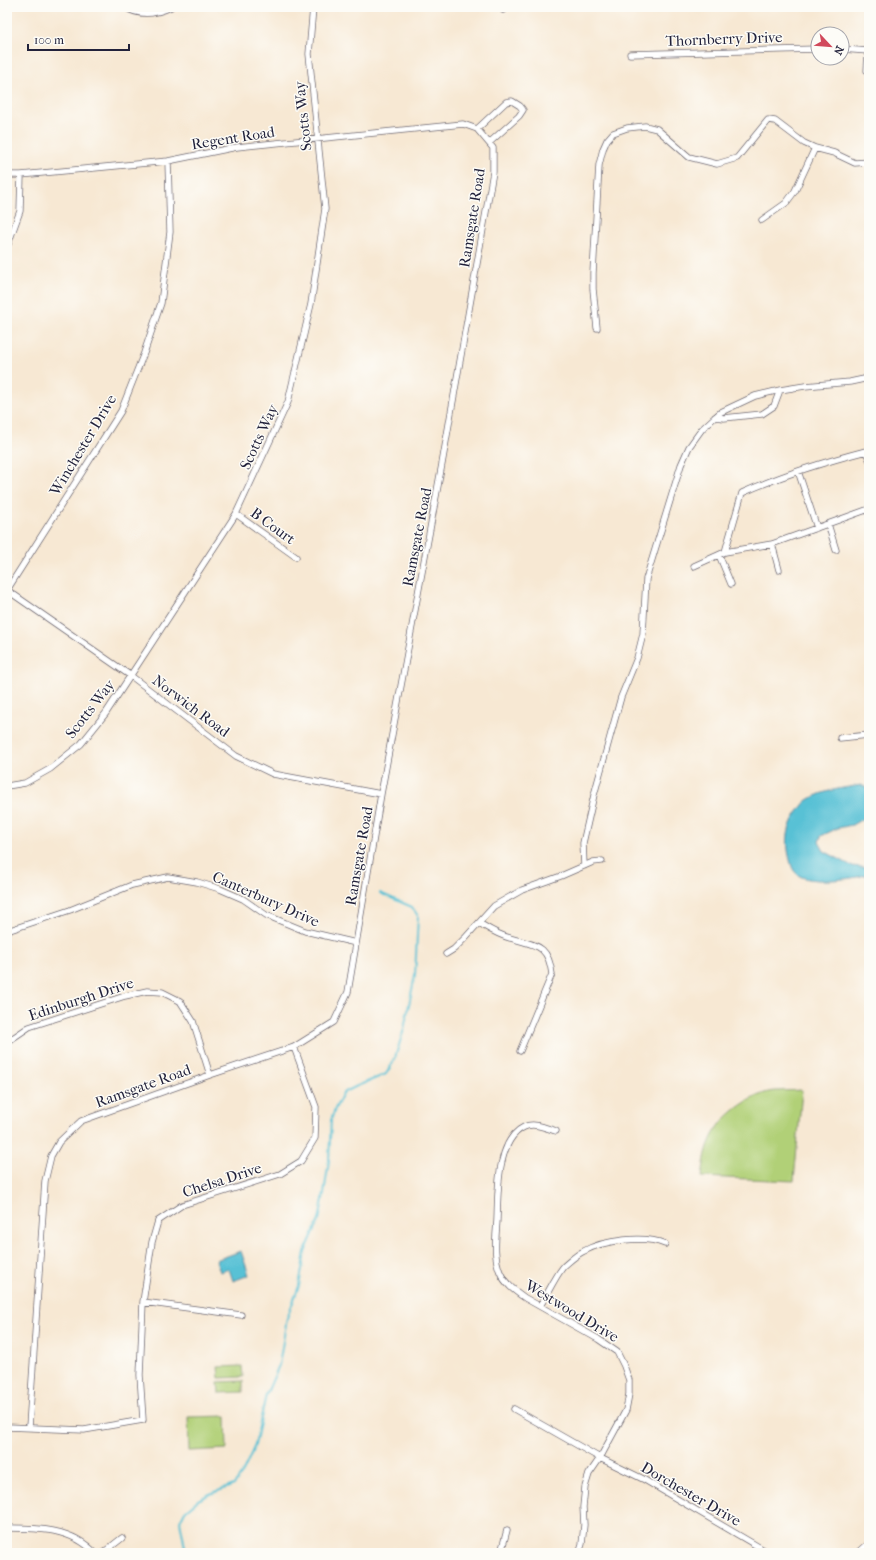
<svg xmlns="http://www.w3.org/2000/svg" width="876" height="1560" viewBox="0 0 876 1560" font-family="'IM FELL French Canon',serif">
<rect width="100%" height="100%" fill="#fdfcf7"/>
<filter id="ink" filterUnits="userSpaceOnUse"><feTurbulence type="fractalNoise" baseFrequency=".025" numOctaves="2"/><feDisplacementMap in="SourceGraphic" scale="8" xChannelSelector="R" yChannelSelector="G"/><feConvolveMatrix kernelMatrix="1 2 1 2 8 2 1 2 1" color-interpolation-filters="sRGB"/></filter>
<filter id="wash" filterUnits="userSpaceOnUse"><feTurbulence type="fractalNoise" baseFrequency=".012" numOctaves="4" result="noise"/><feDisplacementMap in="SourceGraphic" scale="16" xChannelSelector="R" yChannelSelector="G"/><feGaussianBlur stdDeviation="0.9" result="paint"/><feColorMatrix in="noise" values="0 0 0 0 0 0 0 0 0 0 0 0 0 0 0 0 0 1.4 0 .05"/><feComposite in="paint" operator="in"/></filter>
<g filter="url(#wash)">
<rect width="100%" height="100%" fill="#f7e8d3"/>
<path fill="#b1d077" stroke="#6a7959" d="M802 1090 794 1181 702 1177C704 1163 706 1147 713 1135 724 1115 747 1098 768 1092 778 1090 791 1091 802 1090Z
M242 1366 243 1377 219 1378 218 1367Z
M243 1381V1392L219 1393 218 1382Z
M226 1416 227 1449 189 1451 188 1417Z"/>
<path fill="#58c1d5" stroke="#3d7288" d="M861 785 869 789V815L852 825 838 828 821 836 819 842 824 851 852 866 869 868V874C855 879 808 885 797 874 793 871 791 865 790 860 785 841 787 825 800 809 802 806 805 802 808 800 823 790 844 788 861 785Z
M241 1251 249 1275 233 1281 229 1269 220 1272 216 1260Z"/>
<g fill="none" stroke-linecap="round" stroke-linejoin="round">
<path stroke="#58c1d5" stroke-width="2" d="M186 1553 180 1521 185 1511 198 1500 210 1494 234 1485 242 1474 255 1445 266 1395 279 1365 287 1318 299 1286 305 1252 319 1220 324 1194 329 1160 331 1120 335 1109 343 1093 355 1087 386 1074 394 1061 404 1029 415 975 418 916 412 907 380 893"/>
</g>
</g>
<g filter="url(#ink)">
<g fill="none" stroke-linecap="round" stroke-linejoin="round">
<g stroke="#6d6770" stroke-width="7">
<path id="minor" d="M125 7C140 17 156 14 171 7
M501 7 503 10
M842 49 868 51 867 71 869 75
M630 54 818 49
M477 129 506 102 512 101 520 106 523 110 519 116 489 143
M168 161 170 232 161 303 144 353 121 411 7 590 131 676 236 756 273 774 381 794
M7 175H21L168 161 237 147 463 124 477 129 493 148V172L442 464 381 794 348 992 334 1022 294 1047 210 1075 81 1121 59 1142 51 1156 45 1181 29 1427
M762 220 786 203 795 191 815 148
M7 247 20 211 21 175
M597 328 593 289V273L599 165 603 149 607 140 613 133 627 128 645 126 657 129 689 157 717 164 737 158 768 120 775 121 804 143 815 148 834 153 855 163 869 162
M715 417 724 418 762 414 774 406 780 390
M869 459 866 451C824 462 782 475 742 493L725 552 772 544 869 509
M798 471 817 528
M236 514 296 557
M828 524 836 550
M772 544 779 570
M719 555 731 584
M694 566 725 552
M840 738 869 735
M7 786 25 783 50 769 81 744 106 713 236 514 288 402 311 304 325 209 309 54 313 7
M584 866 583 843 594 795 621 697 637 658 643 634 646 579 681 465 689 447 702 429 715 417 721 412 755 396 780 390 805 386 850 382 864 379 869 376
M479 923C489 929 498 935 510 938 535 946 548 943 552 974L520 1051
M7 931 70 910 132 885 168 877 197 882 220 889 243 899 266 915 305 931 356 943
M446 954 454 949 465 938 494 906 522 890 561 876 593 862 602 861
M7 1042 29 1027 125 996 147 991 162 992 180 1001 193 1021 210 1075
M556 1131C546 1128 534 1122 524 1127 496 1140 498 1195 497 1220 496 1237 493 1256 500 1272 505 1284 515 1291 525 1298L598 1339 617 1352 624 1366 629 1380V1394L626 1410 600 1458 589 1474 585 1487 583 1507 584 1525 582 1544 579 1553
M143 1302 241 1315
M540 1306C547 1295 556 1275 564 1266 570 1261 577 1254 584 1251 604 1240 644 1235 665 1244
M514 1409 600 1458 643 1479 769 1553
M7 1427 84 1430 143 1420 140 1375 143 1302 152 1242 158 1221 182 1205 280 1174 301 1161 315 1138 316 1107 294 1047
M7 1528C38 1528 72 1528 95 1553
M507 1530 502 1549 508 1553
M103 1553 122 1538"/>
</g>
<g stroke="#6d6770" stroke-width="8">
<path id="tertiary" d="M859 1553 869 1544"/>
</g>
<use href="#minor" stroke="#fff" stroke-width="5.5"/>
<use href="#tertiary" stroke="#fff" stroke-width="7"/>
</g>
</g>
<g text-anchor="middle" stroke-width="3" stroke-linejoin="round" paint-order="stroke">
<g font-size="15" fill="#22223b" stroke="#fdfcf7">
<text transform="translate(724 39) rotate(-2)" y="5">Thornberry Drive</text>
<text transform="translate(303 116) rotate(-96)" y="5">Scotts Way</text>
<text transform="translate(233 138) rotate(-9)" y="5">Regent Road</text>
<text transform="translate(472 218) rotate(-81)" y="5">Ramsgate Road</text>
<text transform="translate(259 437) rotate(-65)" y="5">Scotts Way</text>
<text transform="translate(83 445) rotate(-59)" y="5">Winchester Drive</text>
<text transform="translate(273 526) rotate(36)" y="5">B Court</text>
<text transform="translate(417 537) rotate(-79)" y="5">Ramsgate Road</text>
<text transform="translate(191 706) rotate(37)" y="5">Norwich Road</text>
<text transform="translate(90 709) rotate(-52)" y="5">Scotts Way</text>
<text transform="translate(359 856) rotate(-80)" y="5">Ramsgate Road</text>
<text transform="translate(266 899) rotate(24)" y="5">Canterbury Drive</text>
<text transform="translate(81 999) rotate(-18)" y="5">Edinburgh Drive</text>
<text transform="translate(143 1086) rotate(-20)" y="5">Ramsgate Road</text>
<text transform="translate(222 1180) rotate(-18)" y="5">Chelsa Drive</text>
<text transform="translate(572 1311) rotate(31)" y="5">Westwood Drive</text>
<text transform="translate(691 1494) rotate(30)" y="5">Dorchester Drive</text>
</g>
</g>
<rect width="876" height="1560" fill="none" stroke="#fdfcf7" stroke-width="24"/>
<g transform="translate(830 46) rotate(116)"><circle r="19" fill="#fdfcf7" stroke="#a5a5ac"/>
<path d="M0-3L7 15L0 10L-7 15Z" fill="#d1495b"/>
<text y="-6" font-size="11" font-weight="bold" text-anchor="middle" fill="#22223b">N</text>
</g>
<path d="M28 44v6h101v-6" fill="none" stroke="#22223b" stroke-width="2"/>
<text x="34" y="44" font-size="12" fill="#22223b" stroke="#fdfcf7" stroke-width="3" paint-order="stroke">100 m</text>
</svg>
